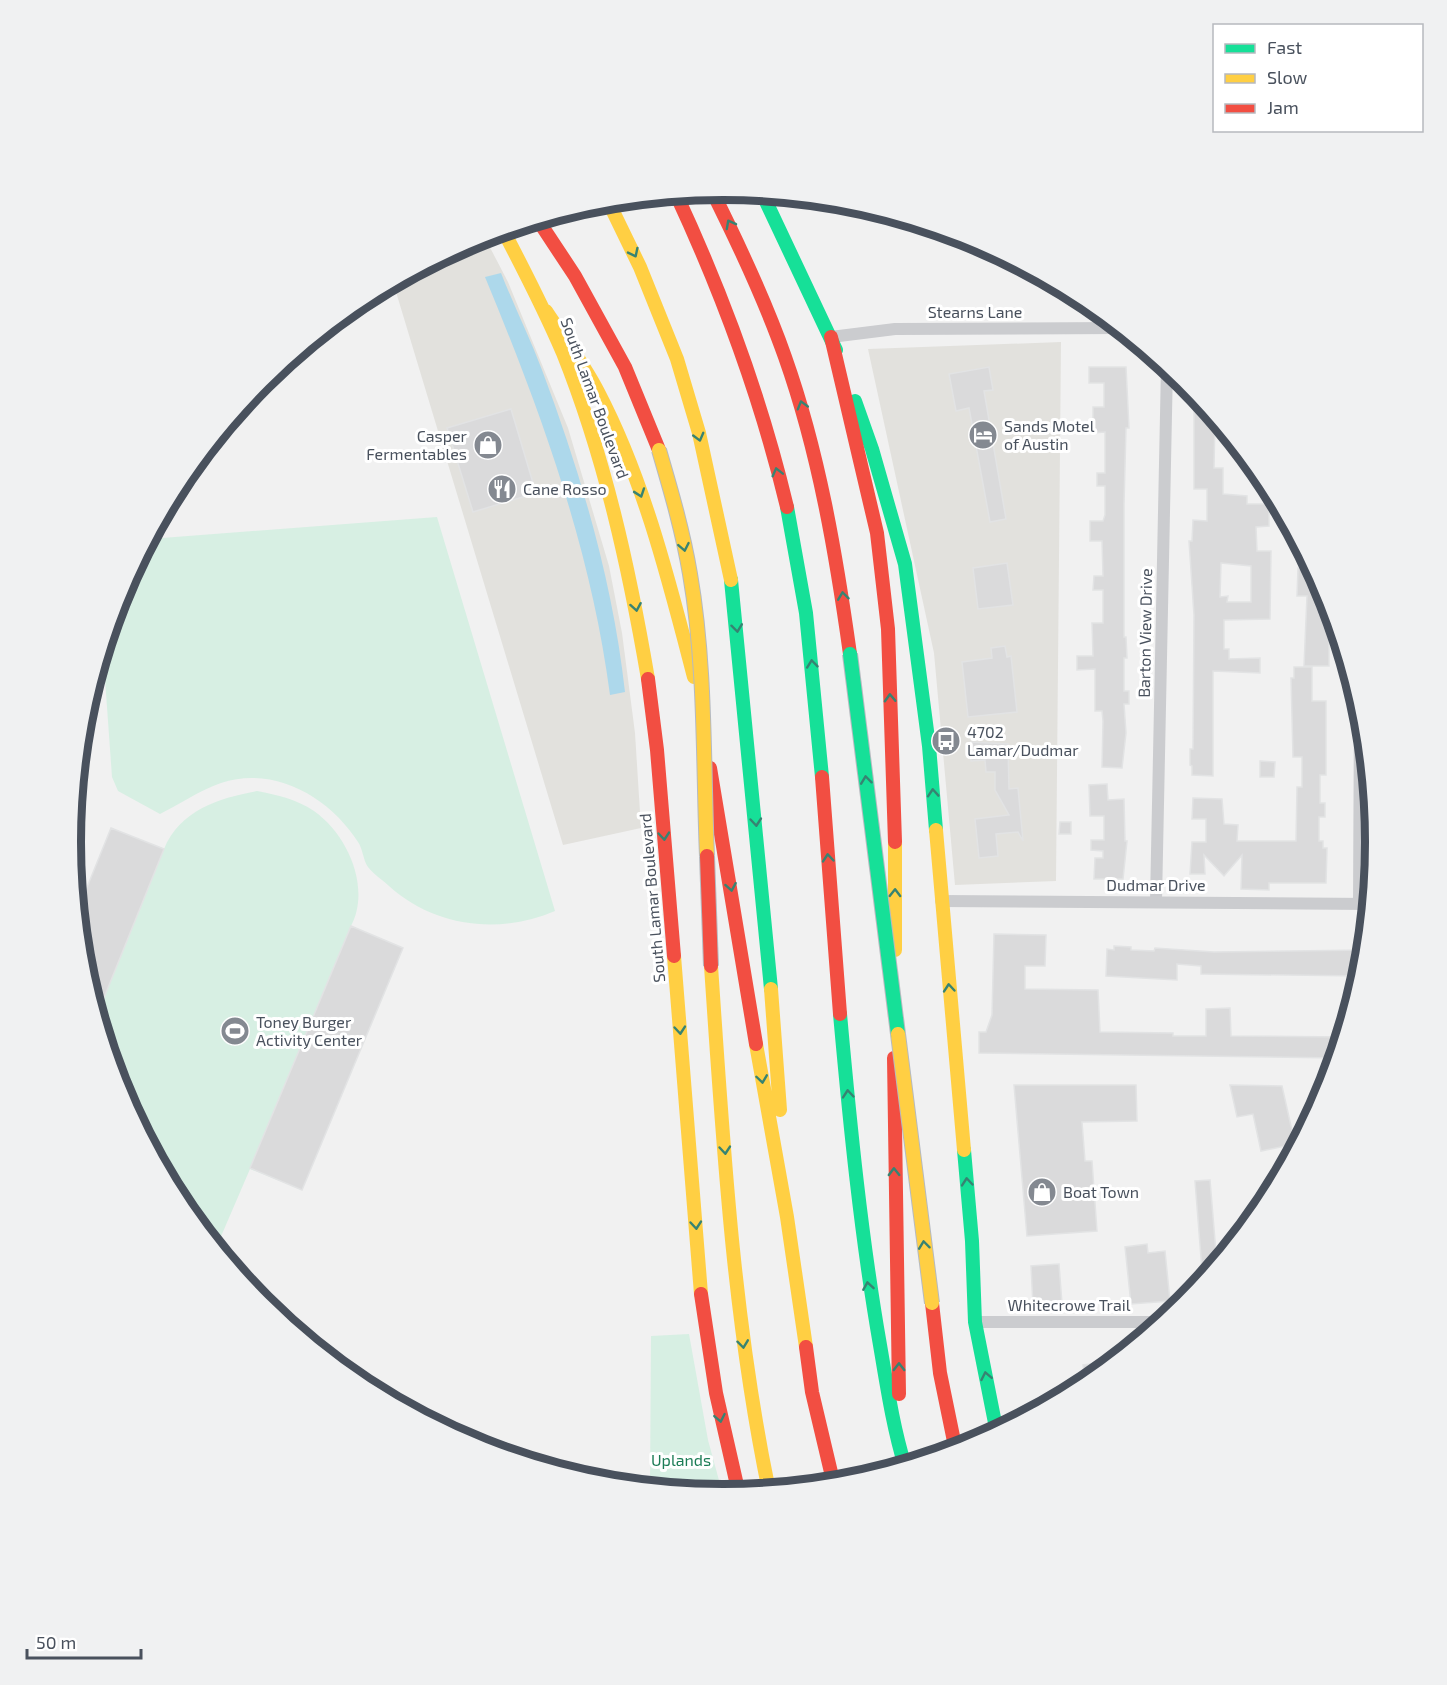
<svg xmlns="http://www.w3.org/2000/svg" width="1447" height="1685" viewBox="0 0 1447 1685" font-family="'Exo 2',sans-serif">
<rect width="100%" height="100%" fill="#f1f1f1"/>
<path fill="#e2e1dd" d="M484 236 508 282 568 428 609 566 622 633 635 733 641 828 563 845 393 282Z
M1061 342 1056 881 955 885 934 653 868 349Z"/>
<path fill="#d7efe3" d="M437 517 555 911C499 935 434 927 389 886 383 880 373 874 368 867 363 860 363 849 358 842 330 798 275 765 221 783 200 790 180 804 160 814L118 791 112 777 103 651 120 592 149 539Z
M257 791C278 795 296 799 314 811 348 835 371 888 351 926L403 948 302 1190 250 1169 216 1248 180 1205 120 1092 83 970 77 912 111 828 164 849C180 810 219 798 257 791Z
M689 1334 708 1440 723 1495 650 1488 651 1336Z"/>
<path fill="#add8eb" d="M501 273C514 306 530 338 542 370 581 474 613 582 625 692L610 695C591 549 541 412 485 277Z"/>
<path fill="#dadadb" stroke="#e2e3e4" stroke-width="1.5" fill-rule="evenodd" d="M989 367 993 390 984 391 1006 519 990 522 969 408 956 411 949 374Z
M1089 367H1126L1129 428H1126L1124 504V637H1126L1127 658H1124V691H1129V704H1124L1126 733 1122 768 1102 767 1103 721 1102 711H1095V669L1077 670V656H1093L1092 623H1103V590H1093L1094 576H1103L1102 541H1090V521H1103L1105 515V486H1097V473H1105V432L1093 433V407H1104V383H1089Z
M1194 391 1215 417 1214 468H1223V494L1247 496V504H1269V526L1256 527 1257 551H1271L1270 619 1224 620V649H1229V659L1260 658V673L1213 671V776L1192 775V766L1190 765V749H1193L1194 615 1189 541H1192L1193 520 1207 521V489H1194ZM1221 563 1251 566V602H1227L1228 596 1220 597Z
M511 409 536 493 473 512 447 428Z
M1304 551 1329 601V666H1304L1307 596H1297L1298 568H1304Z
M1007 563 1013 605 978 609 973 568Z
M1005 646 1007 657 1011 656 1017 712 968 717 962 662 992 658 991 648Z
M1294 667H1312V701H1326V775H1320V803H1325V817H1319V841H1323V848H1327L1326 883H1269V890L1241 889 1242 855 1224 876 1204 855 1205 874H1190L1192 842H1206V819H1192L1193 798 1222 799 1224 824 1238 825 1237 841H1296L1297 787H1302V757H1293L1291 678H1294Z
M970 742 1008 744 1009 789 1018 788 1023 841 1018 832 996 834 998 856 979 858 975 819 1009 815 995 790V772H986L985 760 971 761Z
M1260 761 1275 762 1274 777H1260Z
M1107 784 1108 800 1124 799 1125 841H1127L1123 879H1094L1095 858H1103V851L1091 850V840H1104V816H1090L1089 785Z
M1060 822H1071V834H1059Z
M111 828 164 849 97 1015 83 970 77 912Z
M351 926 403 948 302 1190 250 1168Z
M994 934 1046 935 1045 966H1025V989L1098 990 1100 1032 1173 1033V1036H1206V1009L1230 1008 1231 1036 1344 1037 1337 1058 979 1053V1032H986L992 1015Z
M1114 946 1131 947V950L1154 951 1155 948 1214 952 1366 950 1362 976 1201 974V966L1177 964V980L1106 976 1107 949 1114 950Z
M1014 1085H1136L1137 1121 1082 1122 1085 1161H1092L1097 1231 1027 1236Z
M1230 1085 1282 1086 1295 1144 1261 1151 1253 1114 1237 1117Z
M1210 1180 1217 1265 1203 1283 1195 1181Z
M1147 1244 1148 1253 1165 1251 1170 1301 1131 1304 1125 1247Z
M1059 1264 1062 1304 1033 1306 1031 1266Z
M1116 1361 1086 1386 1083 1365Z"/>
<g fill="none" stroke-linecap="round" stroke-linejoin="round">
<path stroke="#cbcccf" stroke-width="12" d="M831 337 895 329 1121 328
M941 901 1370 904
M1156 901 1167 366
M1359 903 1360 703
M975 1322H1163"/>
<path stroke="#16e098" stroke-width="14" d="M762 193 836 350
M855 401 872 449 905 564 929 746 936 830
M787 507 806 613 822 777
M731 580 771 989
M840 1014C850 1125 861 1236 880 1345 887 1386 893 1427 905 1466
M964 1150 972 1241 975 1322 997 1433"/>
<path stroke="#ffcf43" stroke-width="14" d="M608 201 640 267 677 359 699 433 731 580
M503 230C524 270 545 311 563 353 605 458 629 568 648 679
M546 311C563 337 584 364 598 392 644 480 669 581 694 677
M936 830 964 1150
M895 842V950
M674 956 701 1294
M711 966C723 1142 733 1318 769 1491
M771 989 780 1110
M756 1044 787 1217 806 1347"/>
<path stroke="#f24e42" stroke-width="14" d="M712 191C739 245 765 300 785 357 819 453 836 554 850 654
M676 194C723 295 761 398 787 507
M538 220 575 276 625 367 659 450
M831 337 877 533 888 629 895 842
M648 679 657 750 674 956
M710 768 756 1044
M822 777 840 1014
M894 1058 899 1394
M701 1294 716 1393 739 1494
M932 1303 940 1373 956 1451
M806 1347 812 1392 834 1485"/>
<g stroke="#b6bac0" stroke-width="16" stroke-linecap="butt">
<path id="fast-bridge" d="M850 654 898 1034"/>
</g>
<g stroke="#b6bac0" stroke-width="16" stroke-linecap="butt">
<path id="slow-bridge" d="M659 450C671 491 683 532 690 574 706 666 703 763 707 856
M898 1034 932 1303"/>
</g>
<g stroke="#b6bac0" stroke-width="16" stroke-linecap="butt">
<path id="jam-bridge" d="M707 856 711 966"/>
</g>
<use href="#fast-bridge" stroke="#16e098" stroke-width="14"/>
<use href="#slow-bridge" stroke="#ffcf43" stroke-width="14"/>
<use href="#jam-bridge" stroke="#f24e42" stroke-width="14"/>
</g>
<defs><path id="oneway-chevron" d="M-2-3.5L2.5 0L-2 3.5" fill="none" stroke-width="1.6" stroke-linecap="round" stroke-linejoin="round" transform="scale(1.5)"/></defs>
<g stroke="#378372">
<use href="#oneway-chevron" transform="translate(730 224) rotate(-118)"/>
<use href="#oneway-chevron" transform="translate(634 253) rotate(64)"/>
<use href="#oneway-chevron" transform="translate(802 405) rotate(-106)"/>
<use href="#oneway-chevron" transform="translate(699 437) rotate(75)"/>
<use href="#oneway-chevron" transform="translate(777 472) rotate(-104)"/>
<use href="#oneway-chevron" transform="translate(640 493) rotate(71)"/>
<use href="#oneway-chevron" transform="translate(684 547) rotate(79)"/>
<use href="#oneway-chevron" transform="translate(843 596) rotate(-97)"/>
<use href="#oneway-chevron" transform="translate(636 607) rotate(80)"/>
<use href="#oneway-chevron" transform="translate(737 628) rotate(83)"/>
<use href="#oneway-chevron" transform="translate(812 664) rotate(-96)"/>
<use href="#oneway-chevron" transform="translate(890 698) rotate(-92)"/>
<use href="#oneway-chevron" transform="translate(866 780) rotate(-97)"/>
<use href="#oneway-chevron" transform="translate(933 793) rotate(-94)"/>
<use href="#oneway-chevron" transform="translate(756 822) rotate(85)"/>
<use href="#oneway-chevron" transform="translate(664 836) rotate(85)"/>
<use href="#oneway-chevron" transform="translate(828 858) rotate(-95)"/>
<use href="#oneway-chevron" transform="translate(731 887) rotate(80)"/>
<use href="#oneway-chevron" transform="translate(895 893) rotate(-89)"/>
<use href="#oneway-chevron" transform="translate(949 988) rotate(-95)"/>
<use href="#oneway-chevron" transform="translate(680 1030) rotate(85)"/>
<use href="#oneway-chevron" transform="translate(762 1079) rotate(82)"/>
<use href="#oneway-chevron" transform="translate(848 1094) rotate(-95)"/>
<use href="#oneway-chevron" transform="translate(725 1150) rotate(85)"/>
<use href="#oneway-chevron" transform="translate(894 1172) rotate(-91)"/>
<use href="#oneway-chevron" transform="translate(967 1182) rotate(-95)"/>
<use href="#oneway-chevron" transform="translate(696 1225) rotate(85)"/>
<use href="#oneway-chevron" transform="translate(924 1245) rotate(-97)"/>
<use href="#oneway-chevron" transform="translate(868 1286) rotate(-99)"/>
<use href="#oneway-chevron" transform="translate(743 1344) rotate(83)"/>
<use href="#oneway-chevron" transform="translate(899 1367) rotate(-90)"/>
<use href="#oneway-chevron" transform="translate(986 1376) rotate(-101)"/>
<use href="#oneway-chevron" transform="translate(720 1418) rotate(79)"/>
</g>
<defs>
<g id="hotel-disc" transform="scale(1.5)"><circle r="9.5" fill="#848991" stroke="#fff"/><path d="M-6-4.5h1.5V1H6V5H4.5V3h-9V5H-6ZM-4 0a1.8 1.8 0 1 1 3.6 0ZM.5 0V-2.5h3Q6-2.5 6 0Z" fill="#fff"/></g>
<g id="shop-disc" transform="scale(1.5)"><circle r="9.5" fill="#848991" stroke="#fff"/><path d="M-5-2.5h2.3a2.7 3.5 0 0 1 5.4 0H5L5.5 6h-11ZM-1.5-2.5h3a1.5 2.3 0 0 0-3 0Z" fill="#fff"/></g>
<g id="restaurant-disc" transform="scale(1.5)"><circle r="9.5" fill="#848991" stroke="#fff"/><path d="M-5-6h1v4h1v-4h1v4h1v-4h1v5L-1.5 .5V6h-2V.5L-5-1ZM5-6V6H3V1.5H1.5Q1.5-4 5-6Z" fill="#fff"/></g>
<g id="bus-disc" transform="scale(1.5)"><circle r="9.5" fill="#848991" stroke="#fff"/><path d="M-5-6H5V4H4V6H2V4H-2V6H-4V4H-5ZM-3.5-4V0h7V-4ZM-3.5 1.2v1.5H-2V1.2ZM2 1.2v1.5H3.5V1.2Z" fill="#fff"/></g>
<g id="stadium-disc" transform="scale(1.5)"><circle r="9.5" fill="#848991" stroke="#fff"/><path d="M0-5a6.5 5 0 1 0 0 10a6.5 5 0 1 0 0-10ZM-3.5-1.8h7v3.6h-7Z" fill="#fff"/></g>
</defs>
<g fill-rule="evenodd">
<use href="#hotel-disc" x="983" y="435"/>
<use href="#shop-disc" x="488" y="445"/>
<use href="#restaurant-disc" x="502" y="489"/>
<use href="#bus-disc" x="946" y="741"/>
<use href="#stadium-disc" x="235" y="1031"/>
<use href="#shop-disc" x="1042" y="1192"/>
</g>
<g text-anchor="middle" stroke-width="6" stroke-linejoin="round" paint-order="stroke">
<g font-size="16" fill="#49515d" stroke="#fff">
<text x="975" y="318">Stearns Lane</text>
<text transform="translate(595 398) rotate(70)" y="6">South Lamar Boulevard</text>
<text transform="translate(1145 633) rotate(-89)" y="6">Barton View Drive</text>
<text x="1156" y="891">Dudmar Drive</text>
<text transform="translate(652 898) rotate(-95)" y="6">South Lamar Boulevard</text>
<text x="1069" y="1311">Whitecrowe Trail</text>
</g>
<g font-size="16" fill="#49515d" stroke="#fff" text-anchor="start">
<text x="1004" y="432">Sands Motel<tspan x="1004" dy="18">of Austin</tspan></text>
<text x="467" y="442" text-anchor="end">Casper<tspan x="467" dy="18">Fermentables</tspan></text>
<text x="523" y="495">Cane Rosso</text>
<text x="967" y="738">4702<tspan x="967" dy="18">Lamar/Dudmar</tspan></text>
<text x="256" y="1028">Toney Burger<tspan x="256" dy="18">Activity Center</tspan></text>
<text x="1063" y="1198">Boat Town</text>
</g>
<g font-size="16" fill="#1b7c55" stroke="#fff">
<text x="681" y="1466">Uplands</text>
</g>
</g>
<path d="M0 0H1447V1685H0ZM81 842a642 642 0 1 1 1284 0a642 642 0 1 1-1284 0Z" fill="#f0f1f2" fill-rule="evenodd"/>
<path fill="none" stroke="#49515d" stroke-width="8" d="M81 842a642 642 0 1 1 1284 0a642 642 0 1 1-1284 0Z"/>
<rect x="1213" y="24" width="210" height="108" fill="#ffffff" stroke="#b6b9be" stroke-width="1.5"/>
<rect x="1225" y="44" width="30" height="9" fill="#16e098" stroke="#b6b9be" stroke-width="1.5"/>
<text x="1267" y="54" font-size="18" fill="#49515d">Fast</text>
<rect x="1225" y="74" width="30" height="9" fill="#ffcf43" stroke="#b6b9be" stroke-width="1.5"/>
<text x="1267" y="84" font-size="18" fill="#49515d">Slow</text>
<rect x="1225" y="104" width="30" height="9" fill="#f24e42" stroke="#b6b9be" stroke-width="1.5"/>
<text x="1267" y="114" font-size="18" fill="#49515d">Jam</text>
<path d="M27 1649v9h114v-9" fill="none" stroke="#49515d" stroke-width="3"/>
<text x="36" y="1649" font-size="18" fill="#49515d" stroke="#ffffff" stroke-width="4.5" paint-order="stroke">50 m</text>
</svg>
